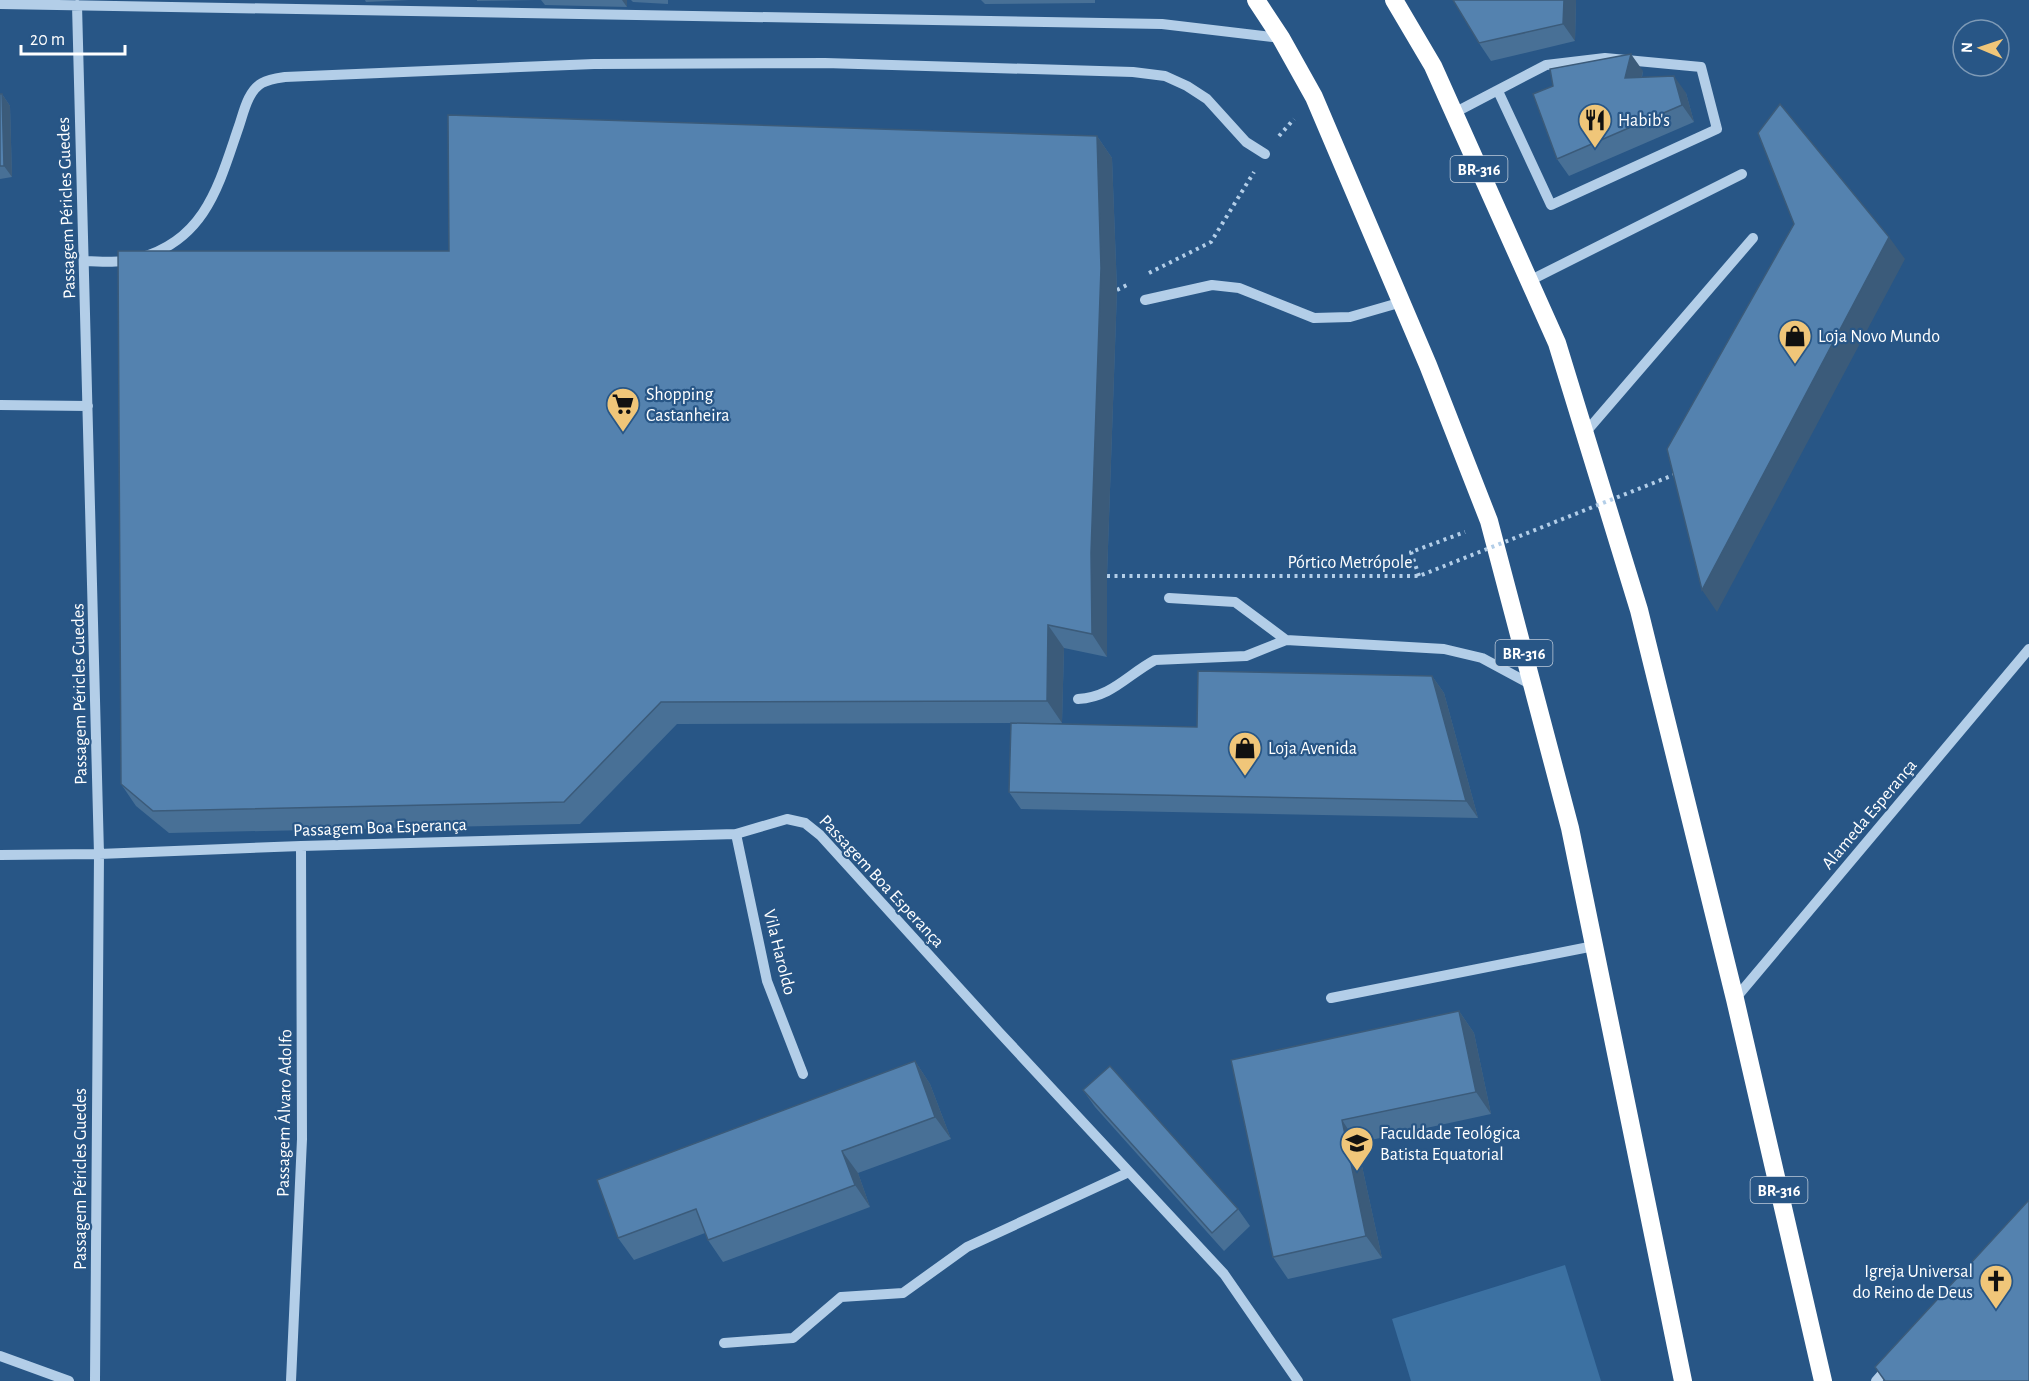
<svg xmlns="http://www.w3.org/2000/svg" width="2029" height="1381" viewBox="0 0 2029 1381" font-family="'Alegreya Sans',sans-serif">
<rect width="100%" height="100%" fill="#285686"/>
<path fill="#3c71a2" d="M1565 1265 1601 1381H1411L1392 1319Z"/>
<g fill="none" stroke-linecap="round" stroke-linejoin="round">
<path stroke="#b3cee8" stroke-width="4" stroke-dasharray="3 4.5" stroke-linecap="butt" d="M1279 136 1294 119
M1149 273 1211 242 1254 172
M1117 290 1127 285
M1419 576 1411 552 1465 532"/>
<path stroke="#b3cee8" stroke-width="10" d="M0 4 1162 24 1281 38
M77 5 99 854 95 1381
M1454 113 1546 65 1605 58 1701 67 1717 129 1551 205 1498 91
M84 261C102 262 122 263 139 258 206 240 219 184 239 126 244 111 248 91 262 83 269 79 278 78 285 77L594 64 825 63 1133 72 1165 76 1187 86 1207 99 1246 142 1265 154
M1529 281 1742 174
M1145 300 1212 285 1239 288 1314 318 1350 317 1402 302
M0 405 88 406
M1585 433 1753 238
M1169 598 1235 602 1286 640
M1078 699C1112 697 1127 675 1155 660L1246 656 1286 640 1444 649 1482 658 1532 685
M736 834 767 981 803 1074
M0 855 99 854 301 846 736 834 787 819 805 823 820 835 999 1032 1224 1274 1298 1381
M1331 998 1594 946
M1735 999 2029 649
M724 1343 793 1338 841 1297 903 1293 967 1247 1129 1172
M0 1356 69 1381
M291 1381 302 1139 301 846
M1876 1381 1890 1365"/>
<path stroke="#fff" stroke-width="18" d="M1256 0 1281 38 1314 97 1428 365 1489 521 1570 828 1683 1381
M1394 0 1433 66 1557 343 1639 610 1735 999 1823 1381"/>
<path stroke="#b3cee8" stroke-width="4" stroke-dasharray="3 4.5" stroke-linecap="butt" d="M1107 576H1419L1676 474"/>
</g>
<path fill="#487096" d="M365 0H409L366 2Z
M477 0H536L477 1Z
M541 0H627V7L545 5Z
M631 0H668V4L633 2Z
M981 0H1095V3L985 4Z
M1576 0 1575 41 1491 61 1479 43Z
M1643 71 1642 77 1686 93 1694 122 1569 176 1557 159Z
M0 94H2L10 106 12 177 0 179Z
M1097 136 1112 158 1117 290 1107 576V657L1064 648 1062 723 677 724 580 824 169 833 136 806 121 784 449 251Z
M1432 676 1444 693 1478 818 1021 809 1009 792 1197 727Z
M1459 1011 1474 1033 1491 1114 1357 1143 1382 1258 1288 1279 1273 1257 1231 1060Z
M915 1061 930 1084 951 1139 858 1173 870 1207 723 1262 708 1240 705 1233 634 1260 618 1238Z
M1083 1090 1238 1209 1250 1226 1224 1251 1095 1107Z"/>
<path fill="#3b5b7a" d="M622 0H627V7Z
M1564 0H1576L1575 41 1563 24Z
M1631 54 1643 71 1637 96 1625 78Z
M1674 76 1686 93 1694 122 1682 105Z
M2 94 10 106 12 177 4 166Z
M1097 136 1112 158 1117 290 1107 576V657L1092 634 1091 553Z
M1889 237 1905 259 1717 612 1702 590Z
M1048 625 1064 648 1062 723 1047 701Z
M1432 676 1444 693 1478 818 1466 801Z
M1459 1011 1474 1033 1491 1114 1476 1092Z
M915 1061 930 1084 951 1139 935 1117Z
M1342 1120 1357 1143 1382 1258 1366 1236Z
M842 1151 858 1173 870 1207 855 1185Z"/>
<path fill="#5482af" stroke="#3b5b7a" stroke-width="1.5" d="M1453 0H1564L1563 24 1479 43Z
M1631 54 1625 78 1674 76 1682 105 1557 159 1533 94 1553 86 1550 69Z
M0 94H2L4 166H0Z
M1780 104 1889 237 1702 590 1667 449 1794 224 1758 133Z
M448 115 1097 136 1101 268 1091 553 1092 634 1048 625 1047 701 661 702 564 802 153 811 121 784 118 251H449Z
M1198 671 1432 676 1466 801 1009 792 1011 723 1197 727Z
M1459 1011 1476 1092 1342 1120 1366 1236 1273 1257 1231 1060Z
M915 1061 935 1117 842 1151 855 1185 708 1240 696 1209 618 1238 597 1180Z
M1110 1066 1238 1209 1212 1233 1083 1090Z
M2029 1200V1381H1885L1875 1367Z"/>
<defs>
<g id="restaurant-pin" transform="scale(1.725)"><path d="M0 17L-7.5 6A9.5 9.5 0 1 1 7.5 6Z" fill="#f0c679" stroke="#285686"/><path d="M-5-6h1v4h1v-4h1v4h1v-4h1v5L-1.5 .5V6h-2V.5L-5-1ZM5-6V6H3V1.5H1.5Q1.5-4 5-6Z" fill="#111"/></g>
<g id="shop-pin" transform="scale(1.725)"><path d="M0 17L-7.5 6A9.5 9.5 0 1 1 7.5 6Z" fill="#f0c679" stroke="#285686"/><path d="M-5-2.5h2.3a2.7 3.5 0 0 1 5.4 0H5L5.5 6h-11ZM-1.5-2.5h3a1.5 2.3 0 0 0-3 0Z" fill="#111"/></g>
<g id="supermarket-pin" transform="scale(1.725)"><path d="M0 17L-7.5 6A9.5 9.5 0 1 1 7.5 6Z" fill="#f0c679" stroke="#285686"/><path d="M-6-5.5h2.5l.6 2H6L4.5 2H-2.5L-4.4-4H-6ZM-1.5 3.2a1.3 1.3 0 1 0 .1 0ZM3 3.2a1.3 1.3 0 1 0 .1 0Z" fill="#111"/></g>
<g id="university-pin" transform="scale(1.725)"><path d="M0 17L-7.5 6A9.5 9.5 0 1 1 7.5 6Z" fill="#f0c679" stroke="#285686"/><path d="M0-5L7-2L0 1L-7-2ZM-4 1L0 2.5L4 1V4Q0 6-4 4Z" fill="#111"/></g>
<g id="church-pin" transform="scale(1.725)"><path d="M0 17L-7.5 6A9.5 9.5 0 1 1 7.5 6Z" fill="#f0c679" stroke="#285686"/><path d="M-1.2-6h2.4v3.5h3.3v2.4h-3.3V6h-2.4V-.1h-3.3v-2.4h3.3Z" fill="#111"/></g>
</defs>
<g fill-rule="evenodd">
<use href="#restaurant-pin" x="1595" y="120"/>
<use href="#shop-pin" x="1795" y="336"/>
<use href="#supermarket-pin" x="623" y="404"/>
<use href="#shop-pin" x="1245" y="748"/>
<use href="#university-pin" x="1357" y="1143"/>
<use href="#church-pin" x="1996" y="1281"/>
</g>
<g text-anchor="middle" stroke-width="4.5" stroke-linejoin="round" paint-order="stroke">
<g fill="#285686" stroke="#beccdb" stroke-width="1.5">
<rect x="1450.5" y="156" width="57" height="26" rx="4.5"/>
<rect x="1495.5" y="640" width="57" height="26" rx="4.5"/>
<rect x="1750.5" y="1177" width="57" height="26" rx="4.5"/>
</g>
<g font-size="16" font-weight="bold" fill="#fff">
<text x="1479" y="175">BR-316</text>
<text x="1524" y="659">BR-316</text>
<text x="1779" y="1196">BR-316</text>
</g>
<g font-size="18" fill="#fff" stroke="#285686" text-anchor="start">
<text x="1618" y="126">Habib's</text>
<text x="1818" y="342">Loja Novo Mundo</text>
<text x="646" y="400">Shopping<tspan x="646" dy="21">Castanheira</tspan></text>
<text x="1268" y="754">Loja Avenida</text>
<text x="1380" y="1139">Faculdade Teológica<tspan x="1380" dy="21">Batista Equatorial</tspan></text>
<text x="1973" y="1277" text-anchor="end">Igreja Universal<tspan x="1973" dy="21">do Reino de Deus</tspan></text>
</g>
<g font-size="18" fill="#fff" stroke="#285686">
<text transform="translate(66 208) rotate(-92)" y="6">Passagem Péricles Guedes</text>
<text x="1350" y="568">Pórtico Metrópole</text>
<text transform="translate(79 694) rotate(-91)" y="6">Passagem Péricles Guedes</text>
<text transform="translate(1869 814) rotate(-50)" y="6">Alameda Esperança</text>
<text transform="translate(380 827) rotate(-2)" y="6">Passagem Boa Esperança</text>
<text transform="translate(882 881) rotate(47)" y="6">Passagem Boa Esperança</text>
<text transform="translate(780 952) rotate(76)" y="6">Vila Haroldo</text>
<text transform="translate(284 1113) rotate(-89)" y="6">Passagem Álvaro Adolfo</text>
<text transform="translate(80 1179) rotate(-90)" y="6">Passagem Péricles Guedes</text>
</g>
</g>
<g transform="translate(1981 48) rotate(272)"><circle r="28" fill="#285686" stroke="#7e9ab6" stroke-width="1.5"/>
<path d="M0-4.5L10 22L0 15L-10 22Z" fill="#f0c679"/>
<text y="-9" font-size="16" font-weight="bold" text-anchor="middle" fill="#ffffff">N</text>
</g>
<path d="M21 45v9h104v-9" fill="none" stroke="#ffffff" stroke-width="3"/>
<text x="30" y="45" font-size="18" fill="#ffffff" stroke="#285686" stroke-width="4.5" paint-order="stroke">20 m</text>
</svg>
